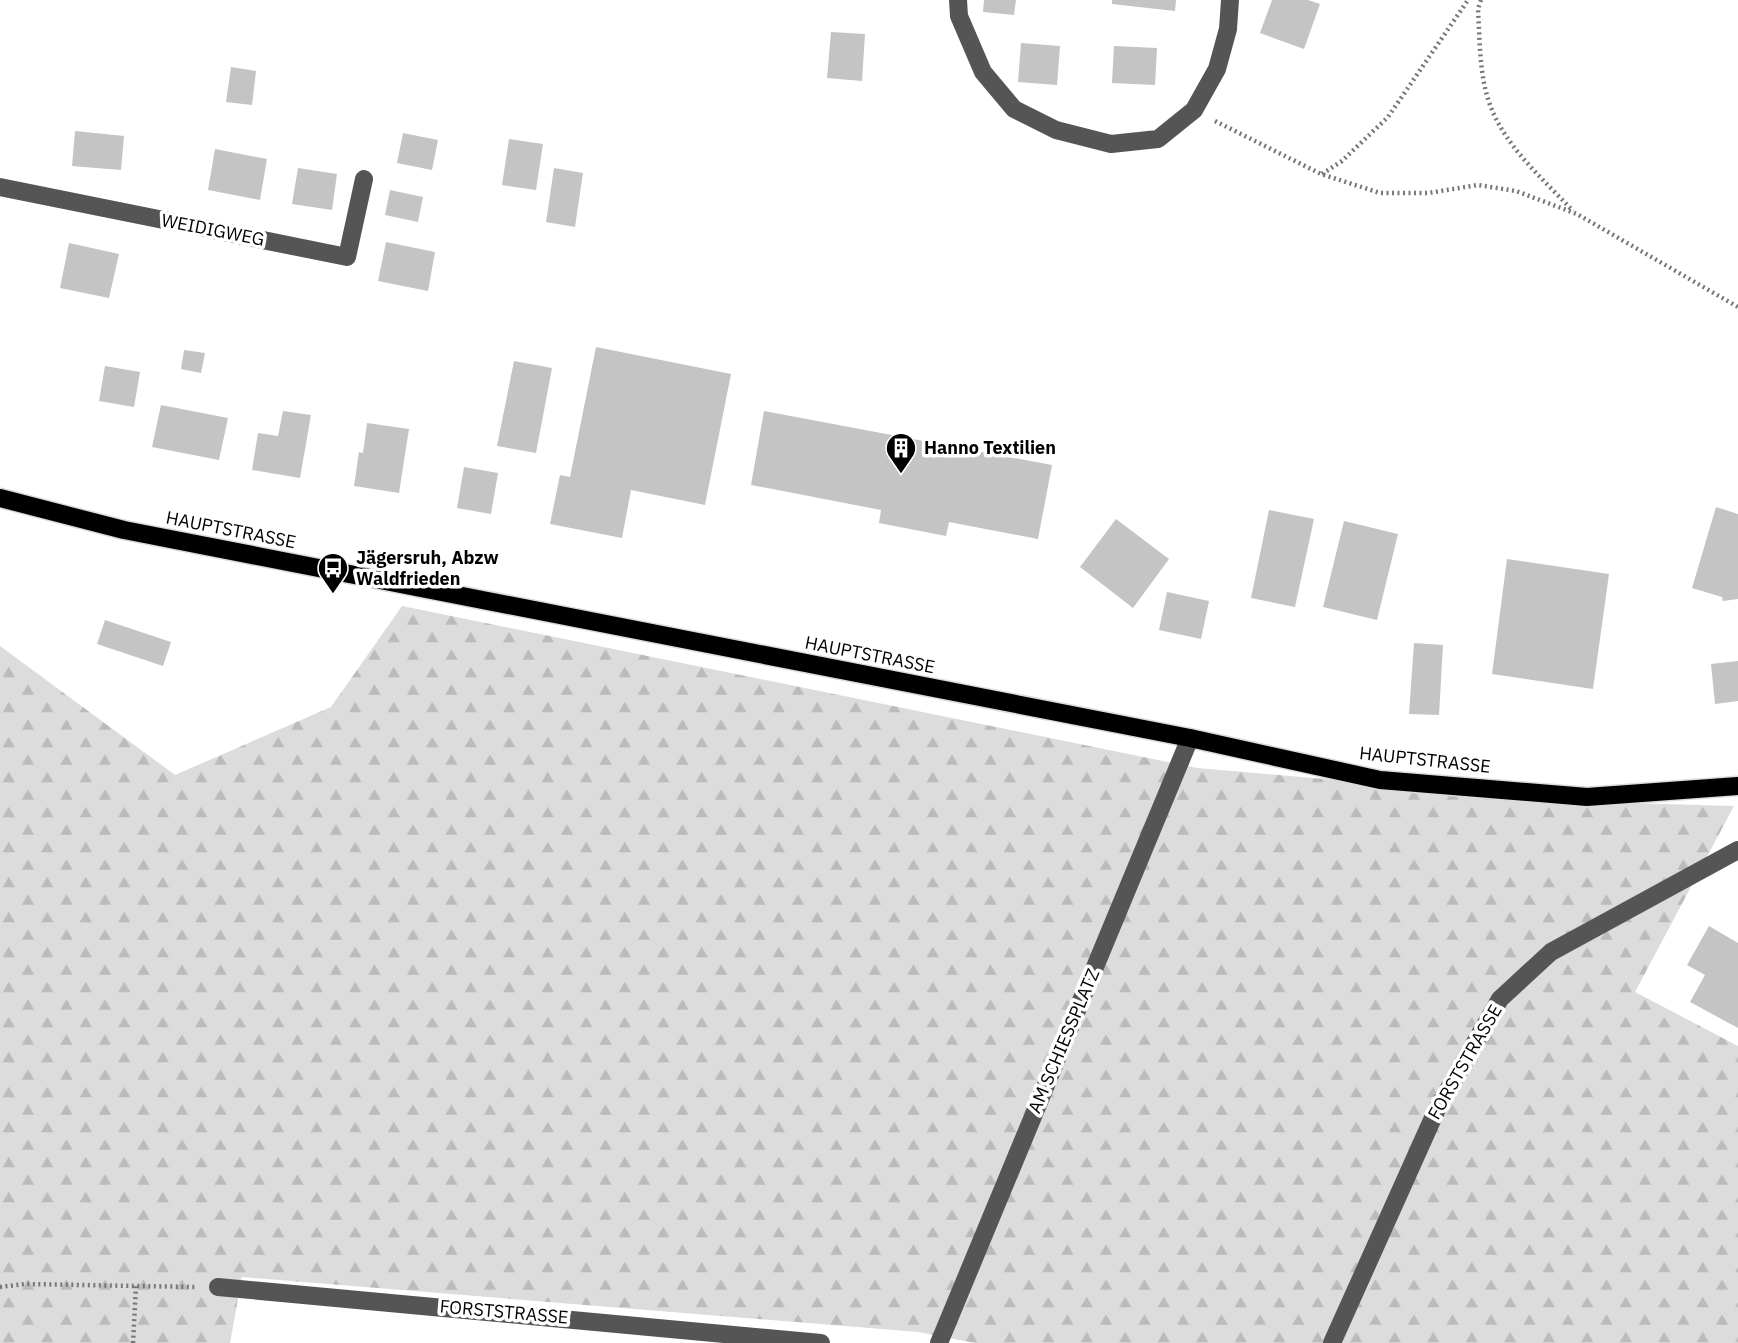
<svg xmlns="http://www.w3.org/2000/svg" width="1738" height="1343" viewBox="0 0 1738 1343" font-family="'IBM Plex Sans',sans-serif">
<defs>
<pattern id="forest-firs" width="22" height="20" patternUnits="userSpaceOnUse" patternTransform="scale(1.75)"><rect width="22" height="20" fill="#dcdcdc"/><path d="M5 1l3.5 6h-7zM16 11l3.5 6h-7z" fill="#bbb"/></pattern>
</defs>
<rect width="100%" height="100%" fill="#fff"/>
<path fill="url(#forest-firs)" d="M402 606 1197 768 1592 802 1734 806 1635 992 1738 1046V1343H975L918 1332 242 1277 230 1343H0V646L175 775 331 707Z"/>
<path fill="#c4c4c4" d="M984 0H1016L1014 15 983 12Z
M1112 0H1176L1175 11 1112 4Z
M1272 0H1308L1320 4 1304 49 1260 33Z
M831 32 865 34 862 81 827 78Z
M1021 43 1060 46 1057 85 1018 82Z
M1114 46 1157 48 1155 85 1112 83Z
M231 67 256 71 252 105 226 102Z
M75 131 124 136 121 170 72 166Z
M403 133 438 140 432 170 397 163Z
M509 139 543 144 536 190 502 185Z
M215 149 267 159 260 200 208 190Z
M298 168 337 174 332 210 292 204Z
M554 168 583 173 575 227 546 222Z
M390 190 423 197 418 222 385 215Z
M386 242 435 252 428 291 378 281Z
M69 243 119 254 109 298 60 288Z
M596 347 731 374 705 505 631 490 622 538 550 524 560 475 570 477Z
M184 350 205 353 201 373 181 369Z
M514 361 552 368 536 453 497 446Z
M105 366 140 372 134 407 99 401Z
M161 405 228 418 219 460 152 447Z
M283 411 311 415 300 478 252 470 258 433 278 436Z
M764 411 1052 465 1038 539 949 522 946 536 879 523 881 510 751 485Z
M367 423 409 429 399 493 354 486 359 452 363 453Z
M464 467 498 473 491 514 457 508Z
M1716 507 1738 514V599L1723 601 1722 597 1692 588Z
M1269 510 1314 519 1295 607 1251 598Z
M1116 519 1169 559 1133 608 1080 567Z
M1344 521 1398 534 1377 620 1323 607Z
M1507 559 1609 574 1593 689 1492 674Z
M1167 592 1209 601 1201 639 1159 630Z
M105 620 171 642 163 666 97 644Z
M1414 643 1443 645 1439 715 1409 714Z
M1738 661V701L1715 704 1711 664Z
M1709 926 1738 943V1028L1690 1002 1705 975 1687 965Z"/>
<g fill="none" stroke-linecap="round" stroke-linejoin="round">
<g stroke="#dbdbdb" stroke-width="21">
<path id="major" d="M0 498 124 530 1190 738 1380 780 1587 797 1738 786"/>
</g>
<path stroke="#777" stroke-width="4.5" stroke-dasharray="2 3.5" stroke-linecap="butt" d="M1481 0 1478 9C1480 42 1479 79 1492 110 1508 149 1545 181 1573 211
M1215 121 1321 174 1380 193H1428L1478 185 1516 191 1577 214 1738 307
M1322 174 1342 161 1388 117 1468 0
M0 1287 25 1284 195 1287
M133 1343 136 1286"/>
<path stroke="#555" stroke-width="18" d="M958 0 959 16 983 72 1014 109 1056 130 1111 144 1158 139 1194 110 1217 69 1228 29 1230 0
M0 187 347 257 364 179
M218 1287 821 1343
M939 1343 1190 738
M1332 1343 1437 1109 1500 999 1551 952 1738 850"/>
<use href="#major" stroke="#000" stroke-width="18"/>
</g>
<defs>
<g id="building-pin" transform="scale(1.575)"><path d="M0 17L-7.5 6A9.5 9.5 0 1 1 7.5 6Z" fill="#000" stroke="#fff"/><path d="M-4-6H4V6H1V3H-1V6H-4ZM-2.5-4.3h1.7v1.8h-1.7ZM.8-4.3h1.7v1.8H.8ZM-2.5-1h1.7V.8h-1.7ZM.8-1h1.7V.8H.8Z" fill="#fff"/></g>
<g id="bus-pin" transform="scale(1.575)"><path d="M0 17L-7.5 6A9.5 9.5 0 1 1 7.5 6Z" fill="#000" stroke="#fff"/><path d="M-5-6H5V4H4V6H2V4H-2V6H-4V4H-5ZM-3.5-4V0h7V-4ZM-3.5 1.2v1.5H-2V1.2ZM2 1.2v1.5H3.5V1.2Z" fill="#fff"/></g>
</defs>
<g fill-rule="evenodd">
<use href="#building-pin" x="901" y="448"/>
<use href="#bus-pin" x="333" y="568"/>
</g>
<g text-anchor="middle" stroke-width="7" stroke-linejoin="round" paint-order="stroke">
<g font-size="18" fill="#000" stroke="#fff">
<text transform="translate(213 230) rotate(11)" y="6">WEIDIGWEG</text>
<text transform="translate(231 530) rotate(11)" y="6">HAUPTSTRASSE</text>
<text transform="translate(870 655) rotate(11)" y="6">HAUPTSTRASSE</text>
<text transform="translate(1425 760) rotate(6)" y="6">HAUPTSTRASSE</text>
<text transform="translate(1064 1041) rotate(-67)" y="6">AM SCHIESSPLATZ</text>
<text transform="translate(1465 1062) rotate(-60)" y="6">FORSTSTRASSE</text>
<text transform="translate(504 1312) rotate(5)" y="6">FORSTSTRASSE</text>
</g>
<g font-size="18" font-weight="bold" fill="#000" stroke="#fff" text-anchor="start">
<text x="924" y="454">Hanno Textilien</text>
<text x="356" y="564">Jägersruh, Abzw<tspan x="356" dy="21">Waldfrieden</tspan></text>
</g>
</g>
</svg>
